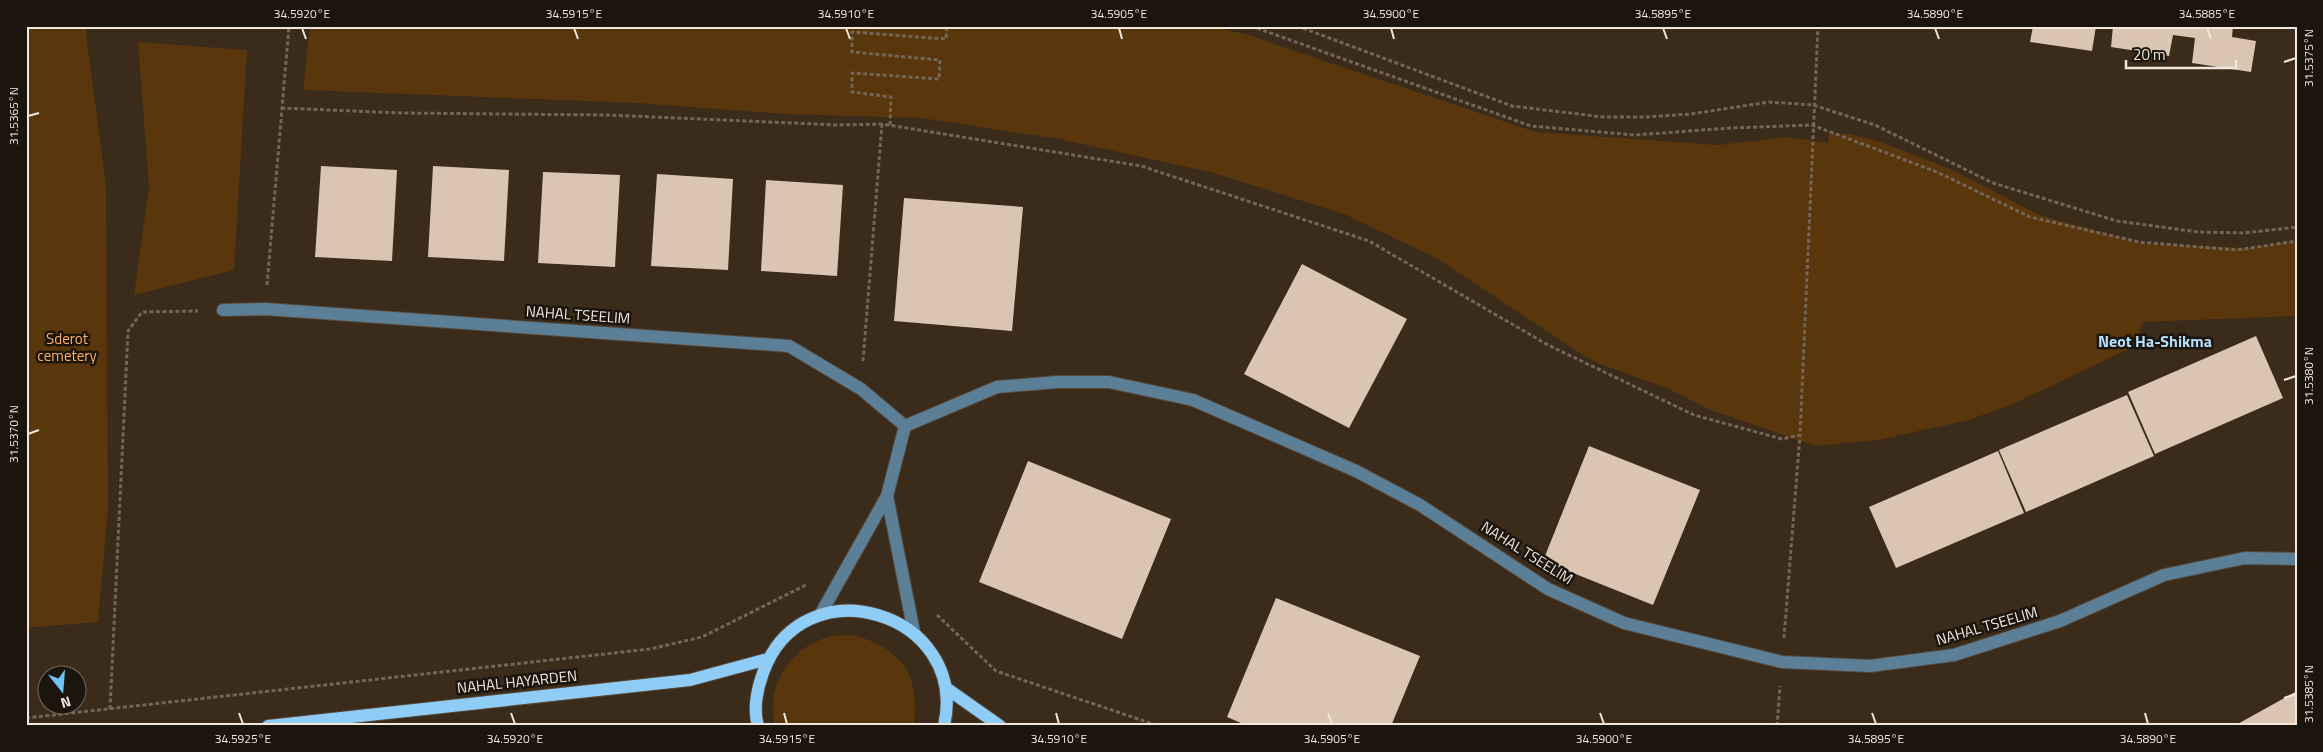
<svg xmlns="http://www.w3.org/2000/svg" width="2323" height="752" viewBox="0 0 2323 752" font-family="'Titillium Web',sans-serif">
<rect width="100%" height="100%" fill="#3a2b1b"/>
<path fill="#59360b" d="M26 26H85L106 186 108 509 98 622 26 628Z
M310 26H1205L1245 34 1536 132 1718 145 1788 137 1828 143 1829 134H1850L1881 142 1950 169 2042 216 2145 244 2250 248 2297 241V316L2143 322 2135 346 2013 404 1969 420 1878 440 1816 446 1708 409 1669 389 1592 361 1438 259 1344 214 1214 173 1059 139 921 118 784 114 638 103 303 90Z
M138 42 247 50 234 270 134 295 149 187Z
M855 635C904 651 920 675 914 726H775C765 686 790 648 828 637 836 634 847 636 855 635Z"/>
<path fill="#d9c5b2" d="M2033 26H2096L2092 51 2030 42Z
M2113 26H2233L2232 37 2256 41 2251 72 2192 63 2195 38 2173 35 2169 56 2111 47Z
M321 166 397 170 392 261 315 257Z
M433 166 509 170 504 261 428 257Z
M543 172 620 175 615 267 538 263Z
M657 174 733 179 728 270 651 266Z
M766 180 843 185 837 276 761 271Z
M904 198 1023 207 1012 331 894 321Z
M1302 264 1407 319 1349 428 1244 374Z
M2256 336 2283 398 2155 454 2128 392Z
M2127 395 2154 456 2026 512 1999 450Z
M1589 446 1700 490 1653 605 1543 561Z
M1998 451 2024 513 1896 568 1869 507Z
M1028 461 1171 519 1122 639 979 582Z
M1276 598 1420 656 1391 726H1248L1227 717Z
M2297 691V726H2234Z"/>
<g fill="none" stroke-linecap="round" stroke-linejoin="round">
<g stroke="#57493a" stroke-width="14">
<path id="minor" d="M223 310 265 309 789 346 861 389 905 426
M887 496 914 632
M820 615 887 496 905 426 997 387 1057 382H1109L1193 400 1356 471 1420 505 1548 589 1624 623 1782 662 1870 666 1954 655 2060 621 2164 575 2245 558 2297 559"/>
</g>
<g stroke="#57493a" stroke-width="14">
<path id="major" d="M946 688 1000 726
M268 726 690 680 768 659
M758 726C753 710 757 689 763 673 802 562 970 612 944 726"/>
</g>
<path stroke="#736658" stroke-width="3" stroke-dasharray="4 2.5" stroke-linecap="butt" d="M1251 26 1531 126 1634 135 1730 128 1812 125 1937 172 2030 217 2139 242 2237 250 2297 241
M1297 26 1512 106 1603 117H1646L1691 114 1769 102 1813 105 1875 125 1993 183 2117 221 2198 232 2244 233 2297 227
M281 108 402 113 608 115 838 125 882 124 1141 166 1369 241 1548 345 1694 415 1782 439 1800 435 1818 26
M890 125 891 97 852 92V73L939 79 940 60 852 52V32L946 39 947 26
M267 285 289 26
M863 361 882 124
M937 615 996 671 1159 726
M1784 638 1800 435
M110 709 128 331 142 312 198 311
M26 718 650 649 702 637 808 584
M1777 726 1780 686"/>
<use href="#minor" stroke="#5a7f97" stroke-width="12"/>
<use href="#major" stroke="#90cdf6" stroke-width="12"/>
</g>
<path fill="none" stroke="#f1e7dd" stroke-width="2" d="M302 28 306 39M574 28 578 39M846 28 850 39M1119 28 1122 39M1391 28 1394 39M1663 28 1667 39M1935 28 1939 39M2207 28 2211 39M2284 62 2296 58M28 116 39 113M2284 380 2296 376M28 434 39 430M2284 698 2296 694M239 713 243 724M511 713 515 724M784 713 787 724M1056 713 1059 724M1328 713 1332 724M1600 713 1604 724M1872 713 1876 724M2145 713 2148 724"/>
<g text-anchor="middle" stroke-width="5" stroke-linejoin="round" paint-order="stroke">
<g font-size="15" fill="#f1e7dd" stroke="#1c150e">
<text transform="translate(578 315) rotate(4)" y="5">NAHAL TSEELIM</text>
<text transform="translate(1527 553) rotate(32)" y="5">NAHAL TSEELIM</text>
<text transform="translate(1987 626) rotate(-16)" y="5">NAHAL TSEELIM</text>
<text transform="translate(517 682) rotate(-6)" y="5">NAHAL HAYARDEN</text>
</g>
<g font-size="15" fill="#f7b065" stroke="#1c150e">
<text x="67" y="344">Sderot<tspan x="67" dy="17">cemetery</tspan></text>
</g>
<g font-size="16" font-weight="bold" fill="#b4dffc" stroke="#1c150e">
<text x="2155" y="347">Neot Ha-Shikma</text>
</g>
</g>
<rect width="2323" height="752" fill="none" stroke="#1c150e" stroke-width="55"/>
<g transform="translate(62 690) rotate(163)"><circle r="24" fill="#1c150e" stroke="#716961"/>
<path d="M0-4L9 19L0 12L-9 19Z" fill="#71c1f5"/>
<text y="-8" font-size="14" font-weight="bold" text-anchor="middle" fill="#f1e7dd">N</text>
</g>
<path d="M2126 60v8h110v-8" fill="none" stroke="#f1e7dd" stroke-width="2.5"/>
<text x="2133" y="60" font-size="15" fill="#f1e7dd" stroke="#1c150e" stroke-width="4" paint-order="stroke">20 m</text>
<rect x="28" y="28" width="2268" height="696" fill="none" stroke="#f1e7dd" stroke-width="2"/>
<g font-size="12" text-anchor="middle" fill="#f1e7dd">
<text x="302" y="18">34.5920°E</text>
<text x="574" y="18">34.5915°E</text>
<text x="846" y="18">34.5910°E</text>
<text x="1119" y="18">34.5905°E</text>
<text x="1391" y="18">34.5900°E</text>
<text x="1663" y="18">34.5895°E</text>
<text x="1935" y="18">34.5890°E</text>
<text x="2207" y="18">34.5885°E</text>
<text transform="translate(2309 58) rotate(-90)" y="4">31.5375°N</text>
<text transform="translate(14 116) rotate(-90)" y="4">31.5365°N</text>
<text transform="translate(2309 376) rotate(-90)" y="4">31.5380°N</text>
<text transform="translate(14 434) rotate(-90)" y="4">31.5370°N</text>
<text transform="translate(2309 694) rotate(-90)" y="4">31.5385°N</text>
<text x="243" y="743">34.5925°E</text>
<text x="515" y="743">34.5920°E</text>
<text x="787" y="743">34.5915°E</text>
<text x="1059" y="743">34.5910°E</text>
<text x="1332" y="743">34.5905°E</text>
<text x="1604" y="743">34.5900°E</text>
<text x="1876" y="743">34.5895°E</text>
<text x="2148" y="743">34.5890°E</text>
</g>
</svg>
